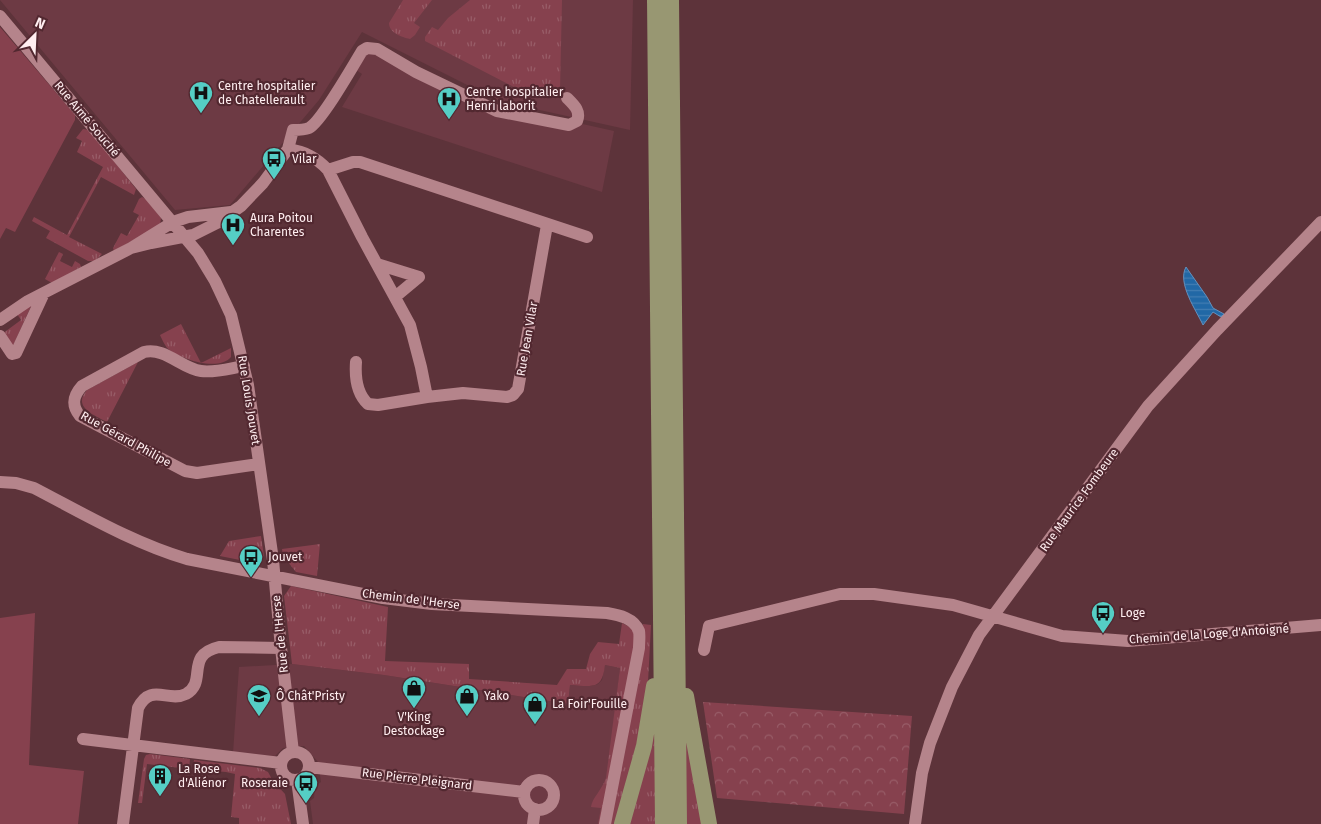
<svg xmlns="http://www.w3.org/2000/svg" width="1321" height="824" viewBox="0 0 1321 824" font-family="'Fira Sans',sans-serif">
<defs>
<pattern id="grass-tufts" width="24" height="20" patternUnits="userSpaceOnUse" patternTransform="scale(1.25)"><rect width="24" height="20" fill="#86414e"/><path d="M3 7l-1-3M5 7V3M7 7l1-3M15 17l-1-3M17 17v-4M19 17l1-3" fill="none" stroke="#985d68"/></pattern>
<pattern id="forest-crowns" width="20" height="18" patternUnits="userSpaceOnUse" patternTransform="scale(1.25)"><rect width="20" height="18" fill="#86414e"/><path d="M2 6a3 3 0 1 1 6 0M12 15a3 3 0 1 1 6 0" fill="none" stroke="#985d68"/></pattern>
<pattern id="water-rules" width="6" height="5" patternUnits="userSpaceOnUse" patternTransform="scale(1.25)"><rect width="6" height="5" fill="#2168a6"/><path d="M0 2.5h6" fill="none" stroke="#427eb3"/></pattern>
</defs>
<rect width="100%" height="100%" fill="#5d333a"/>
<path fill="#6d3a44" d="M0 0H633L630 130 499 101 362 32 319 100 230 205 175 210Z
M369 51 499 118 578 123 614 131 602 192 342 107 362 74 356 70Z
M292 664 384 675 568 704 570 685 592 686 598 684 602 680 605 665 620 668 604 808 601 824H313L310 801 314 798 315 786 321 782 318 762 304 746 283 748 275 756 233 753 239 667Z"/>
<path fill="url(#grass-tufts)" d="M403 0H432L414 23 420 27 415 35 410 39C402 37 389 33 389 23Z
M470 0H562L560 90 556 92H527L514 87 425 41V37L432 27 438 30 448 18Z
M83 129 89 130 136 189 134 195 101 177 69 237 102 254 95 261H88L46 238 50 231 32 221 34 217 67 235 103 167 77 152 82 141 76 138Z
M142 197 146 199 161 218 160 225 114 251 113 248 121 233 127 236 139 215 133 212 139 199Z
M59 252 63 254 60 261 72 267 75 261 80 264 81 267 52 283 45 279Z
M32 304 12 348 2 334 21 320 17 314Z
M181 324 201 363 231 348V357C218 372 181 359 168 349 165 346 162 339 160 335Z
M138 362 107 422C94 415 72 407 87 390Z
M261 536 264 556 255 563 220 556 229 541Z
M320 544 317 576 296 572 283 556 282 549Z
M291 586 388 607 385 661 469 664V679L557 685 567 669H586L590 654 598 642 619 644 622 623 632 628 636 638 601 824H598L601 808 591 807C592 798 602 790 606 778L620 668 605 665C602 691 592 686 570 685L568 704 384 675 292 664 284 596Z
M643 624 651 625 648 682 640 731 617 824H609L643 645Z
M656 693V824H626Z
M683 709 705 824H686Z
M150 754 190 759 189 769 147 764 142 803H138L144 759 146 755Z
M194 760 260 768 268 772 273 781 285 794 291 824H239V818L231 817 235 774 226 772 193 769Z"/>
<path fill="url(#forest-crowns)" d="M703 702 912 716 904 814 717 798Z"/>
<path fill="#86414e" d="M0 27 75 115V120L15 232 6 228 0 239Z
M35 613 29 765 84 771 78 824H0V618Z"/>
<path fill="url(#water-rules)" stroke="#6490bc" d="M1186 267 1207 297 1213 308 1224 314 1221 317 1213 312 1203 325C1196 310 1177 283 1186 267Z"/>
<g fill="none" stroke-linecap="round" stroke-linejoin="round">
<path stroke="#b5848b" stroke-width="12" d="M0 16 198 253 215 281 231 315 248 385 273 560 281 648 293 752
M288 149C305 152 316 157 328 170L353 162H360L587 237
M328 170 362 237 410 325 421 367 427 397 463 393 507 397 513 395 518 389 547 225
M131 248 151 243 193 235 217 223 241 206 263 183 288 149 293 130C298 130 304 130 309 128 321 122 353 66 362 51L367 48 377 49 416 72 497 111 569 125 577 121C581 111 574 105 567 98
M377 264 419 277 395 297
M0 320 28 301 131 248 173 222 188 217 231 212
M0 336 12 354 16 353 44 293
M356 362C355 376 357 394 368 404L378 405 427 397
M244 366C231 368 215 373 201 371 181 368 165 347 144 352L82 386C73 396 71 405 80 416L185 471 197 473 259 464
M0 482 16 483 34 488C84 514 133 543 187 559L383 598 432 604 607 613C619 615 634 618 639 631 640 635 639 643 639 648L605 824
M704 650 709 626 840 594H874L953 605 1062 636 1128 641 1321 625
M83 739 281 763
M281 766a14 14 0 1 1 28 0a14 14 0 1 1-28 0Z
M309 767 524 792
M297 780 303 824
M524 795a15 15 0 1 1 30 0a15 15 0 1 1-30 0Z
M123 824 138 708C151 682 168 703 186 694 208 682 184 655 219 647L281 648
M533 824 535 809
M915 824 922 773 930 743 952 687 979 635 1148 406 1217 330 1321 222"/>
<path stroke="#989772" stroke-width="16" d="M655 0 663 824
M671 0 679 824
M686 696 709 824
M622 824 644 746 654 686"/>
</g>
<defs>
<g id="hospital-pin" transform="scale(1.25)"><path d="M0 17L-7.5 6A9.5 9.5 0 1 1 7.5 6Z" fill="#55cec5" stroke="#522830"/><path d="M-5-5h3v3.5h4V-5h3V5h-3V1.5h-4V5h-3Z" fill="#111"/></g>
<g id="bus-pin" transform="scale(1.25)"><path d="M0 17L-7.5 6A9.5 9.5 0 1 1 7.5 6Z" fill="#55cec5" stroke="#522830"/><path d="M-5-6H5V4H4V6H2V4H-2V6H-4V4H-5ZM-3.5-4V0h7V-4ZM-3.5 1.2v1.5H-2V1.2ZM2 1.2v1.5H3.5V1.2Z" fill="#111"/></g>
<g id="shop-pin" transform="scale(1.25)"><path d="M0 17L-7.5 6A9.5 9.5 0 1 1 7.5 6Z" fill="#55cec5" stroke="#522830"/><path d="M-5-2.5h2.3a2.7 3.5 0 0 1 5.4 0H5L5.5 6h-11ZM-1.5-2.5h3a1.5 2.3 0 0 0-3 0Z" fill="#111"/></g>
<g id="school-pin" transform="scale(1.25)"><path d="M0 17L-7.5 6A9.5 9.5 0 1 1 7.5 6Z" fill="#55cec5" stroke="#522830"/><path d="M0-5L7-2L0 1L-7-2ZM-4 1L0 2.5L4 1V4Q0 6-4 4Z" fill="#111"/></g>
<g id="building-pin" transform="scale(1.25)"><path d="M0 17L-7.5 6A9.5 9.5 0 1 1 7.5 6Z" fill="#55cec5" stroke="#522830"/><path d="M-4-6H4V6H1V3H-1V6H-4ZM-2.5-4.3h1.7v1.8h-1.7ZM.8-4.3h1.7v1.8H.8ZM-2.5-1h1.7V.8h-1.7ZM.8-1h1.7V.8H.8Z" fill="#111"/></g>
</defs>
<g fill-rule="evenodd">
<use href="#hospital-pin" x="201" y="93"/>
<use href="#hospital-pin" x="449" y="99"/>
<use href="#bus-pin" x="274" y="159"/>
<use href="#hospital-pin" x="233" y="225"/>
<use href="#bus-pin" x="251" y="557"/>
<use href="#bus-pin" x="1103" y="613"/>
<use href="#shop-pin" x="414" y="688"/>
<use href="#school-pin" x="259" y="696"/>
<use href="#shop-pin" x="467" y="696"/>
<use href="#shop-pin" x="535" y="704"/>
<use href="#building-pin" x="160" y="776"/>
<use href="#bus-pin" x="306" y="783"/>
</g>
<g text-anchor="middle" stroke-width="4.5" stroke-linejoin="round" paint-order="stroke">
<g font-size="12" fill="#ffeef0" stroke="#522830" text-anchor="start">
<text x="218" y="90">Centre hospitalier<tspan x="218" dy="14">de Chatellerault</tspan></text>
<text x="466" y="96">Centre hospitalier<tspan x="466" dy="14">Henri laborit</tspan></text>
<text x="292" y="163">Vilar</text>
<text x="250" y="222">Aura Poitou<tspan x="250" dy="14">Charentes</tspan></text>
<text x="268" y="561">Jouvet</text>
<text x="1120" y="617">Loge</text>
<text x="276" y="700">Ô Chât'Pristy</text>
<text x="484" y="700">Yako</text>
<text x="552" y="708">La Foir'Fouille</text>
<text x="414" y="721" text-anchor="middle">V'King<tspan x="414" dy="14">Destockage</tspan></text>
<text x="178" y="773">La Rose<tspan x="178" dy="14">d'Aliénor</tspan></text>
<text x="288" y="787" text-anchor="end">Roseraie</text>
</g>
<g font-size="12" fill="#ffeef0" stroke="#522830">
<text transform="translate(87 119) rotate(50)" y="4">Rue Aimé Souché</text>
<text transform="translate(527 339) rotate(-80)" y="4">Rue Jean Vilar</text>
<text transform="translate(249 400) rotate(81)" y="4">Rue Louis Jouvet</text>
<text transform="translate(126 439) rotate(29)" y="4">Rue Gérard Philipe</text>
<text transform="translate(1079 500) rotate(-54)" y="4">Rue Maurice Fombeure</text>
<text transform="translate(411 599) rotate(7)" y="4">Chemin de l'Herse</text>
<text transform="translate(280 634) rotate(-96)" y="4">Rue de l'Herse</text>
<text transform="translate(1209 634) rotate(-4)" y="4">Chemin de la Loge d'Antoigné</text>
<text transform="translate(417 779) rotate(7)" y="4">Rue Pierre Pleignard</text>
</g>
</g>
<g transform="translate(35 35) rotate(24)" stroke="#522830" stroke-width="4" paint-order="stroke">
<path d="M0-4L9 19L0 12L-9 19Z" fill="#ffeef0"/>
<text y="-8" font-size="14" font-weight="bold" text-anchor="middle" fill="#ffeef0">N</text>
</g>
</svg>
